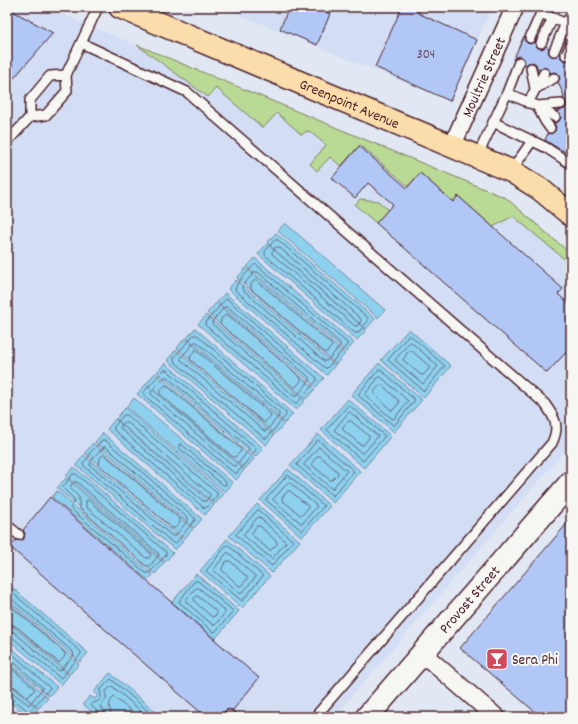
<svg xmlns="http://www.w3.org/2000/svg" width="578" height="724" viewBox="0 0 578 724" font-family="Dekko,sans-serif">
<rect width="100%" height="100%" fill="#e1e8f3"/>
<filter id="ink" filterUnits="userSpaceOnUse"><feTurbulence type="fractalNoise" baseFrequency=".025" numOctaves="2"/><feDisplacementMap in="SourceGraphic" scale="8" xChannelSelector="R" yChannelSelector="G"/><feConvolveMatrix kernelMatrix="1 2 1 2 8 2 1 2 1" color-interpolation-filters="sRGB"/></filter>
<g filter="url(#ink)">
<path fill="#d3def4" d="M7 7H45L506 198 571 254V444L334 717H7Z
M220 7H492L450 101Z"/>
<path fill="#b8da94" stroke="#817c60" d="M137 45 506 198 571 254V260L569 263 513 216 493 227 458 196 453 202 420 173 408 186 360 145 341 166 330 157 317 171 310 164 326 145 309 131 305 132 302 135 277 113 263 128 216 88 208 97Z
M360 199 378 201 388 210 376 223 355 205Z"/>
<path fill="#8dd1ee" stroke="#728aa0" d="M285 223 385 310 378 318 278 231Z
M276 233 375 319 366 329 267 243Z
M267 244 366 330 357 340 258 254Z
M255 258 354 343 346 352 247 267Z
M246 268 345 354 336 364 237 278Z
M236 280 335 365 327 375 228 289Z
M225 293 324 378 316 387 217 302Z
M216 303 315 389 306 399 207 313Z
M206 315 305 400 296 410 198 324Z
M195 328 293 414 285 423 187 338Z
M409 329 451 366 424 398 381 360Z
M185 338 284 424 275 434 177 348Z
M176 350 274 435 266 445 167 360Z
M165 363 263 448 255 457 157 372Z
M379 363 422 400 394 432 351 395Z
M155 373 254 459 245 469 146 384Z
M146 384 244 470 236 480 137 394Z
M134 398 233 483 225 492 126 407Z
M348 399 391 436 364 468 321 430Z
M125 408 224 494 215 504 116 419Z
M115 419 214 505 205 515 107 429Z
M103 433 202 519 194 528 95 442Z
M318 434 360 471 333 503 290 465Z
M93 443 193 529 184 539 85 453Z
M84 455 183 541 175 550 76 465Z
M74 467 173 553 165 562 66 476Z
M288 469 330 506 302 537 260 500Z
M66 478 164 563 155 574 57 488Z
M57 491 153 575 148 580 52 497Z
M257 504 300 541 272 573 229 536Z
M227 539 270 576 242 608 200 571Z
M196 574 239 611 215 639 172 602Z
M7 583 88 653 80 662 7 599Z
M7 601 79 664 70 674 7 619Z
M7 621 69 675 61 685 7 638Z
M7 644 57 687 49 696 7 660Z
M7 662 48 698 39 708 7 681Z
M110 673 155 711 149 717H98L83 704 90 696 95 699 98 695 94 692Z
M7 682 38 709 31 717H28L7 699Z"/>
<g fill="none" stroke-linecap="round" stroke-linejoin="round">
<path stroke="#656679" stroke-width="1" d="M275 240H278L368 318V321L358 333H355L265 255V252Z
M276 247H279L361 319V321L357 326H355L272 254V252Z
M257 265 347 343V345L327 368H325L235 290C237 281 248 272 254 265Z
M255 272H258L340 343V346L327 361H324L242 289V287Z
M256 280 331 344 332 346 327 352H324L251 289V284Z
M227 299 317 378V380L297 403H295L205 325V323L225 300Z
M225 307H228L310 378V380L297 396H294L212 324V322Z
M226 315H228L301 378V381L296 387H293L220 324 221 319Z
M194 335H197L286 413V415L267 438H264L174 361V358Z
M410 335 445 366 424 391 388 360 408 336Z
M195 342H197L279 413V416L266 431H264L181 360V358Z
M411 342 438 366 423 384 395 360 409 343Z
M196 350 270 414 271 416 265 422H263L190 360 191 355Z
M409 351H412L429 366V369L423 375H421L403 360 404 358Z
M380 369 415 400 394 426 358 395Z
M164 370H167L256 448V450L237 473H234L144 395V392Z
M165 377H167L249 448V450L236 466H233L151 394V392Z
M379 377H381L408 401 394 419 391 418 365 395Z
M166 385 241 449V451L235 457H233L160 394V391Z
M382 385 399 401V403L393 410H391L374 394C374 391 378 385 382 385Z
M349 405 385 436 363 461 327 430Z
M350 412 378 436 363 454 334 430 348 413Z
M124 415H127L217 493V496L206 508H204L114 430V427Z
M349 421H351L369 436V438L363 445H361L343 430V427Z
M125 422H127L210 494V496L206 501H203L121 429 120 427Z
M103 440H105L195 518V520L176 543H173L83 465V463L89 457 90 453Z
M318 440 354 471 333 496 297 465Z
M181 444 226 482V485H223L179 448V445Z
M104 447H106L188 518V520L175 536H172L90 465C92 457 98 453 104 447Z
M319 447 347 471 332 489 304 465Z
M104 455 106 456 180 519C181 523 176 529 172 528L99 465 100 458Z
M318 456H320L338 472V474L332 480H330L312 465V463Z
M73 474H76L166 552V555L149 573H146L71 509V506L75 502 74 499 63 488Z
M288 475 324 506 302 531 266 500Z
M74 482H77L158 553 159 555 150 566H146L79 508V497L70 488Z
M289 482 317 506 302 524 273 500Z
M288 491H290L308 506V508L302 515H300L282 500V498Z
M88 500 150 553 151 555 149 558H146L86 507V501Z
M258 510 293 541 272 566 236 535Z
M259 517 286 542 272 559 243 535 257 518Z
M257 526H260L277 542V544L271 550H269L252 535V533Z
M228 545 263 576 242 601 206 571 226 546Z
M229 553 256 577 241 594 213 570 227 553Z
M227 561H230L247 577V579L241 586H239L222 570V568Z
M195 581H198L233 611 232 613 215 632H213L179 602Z
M7 588 81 652V654L62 677 60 678 11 636 7 635
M196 588H199L225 611V613L215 625H213L186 602V600Z
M7 595 73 652 74 655 61 670 59 671 14 632 7 630
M197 596 199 597 217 612V614L215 616 212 617 195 602 194 599Z
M7 603 65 653V656L60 662H58L18 628 12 625 7 624
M7 649 50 688 29 712 11 697 7 696
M7 656 43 688 29 705 13 693 7 691
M7 664 35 689 28 697 15 687 7 685
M100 717C100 711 93 710 91 704 99 700 103 702 100 690L111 679 147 710 146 717
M105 717 104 712 101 706 106 699V691L112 686 141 711V717
M111 717C111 708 106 704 114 697L135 714V717"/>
</g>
<path fill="#b1c8f6" stroke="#4a1f2b" d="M289 7H313L330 14 317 45 280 29Z
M402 7H421L418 13 477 40 450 101 375 67Z
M7 8 53 33 7 86Z
M524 36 525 41 527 43 531 44 535 41 536 46 538 48 542 49 546 46 549 48 548 52 551 56H557L560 53 561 58 563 60 567 61 571 58V154L559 149 545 140 548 133 551 134 555 131 556 127 554 123 558 122 561 118 560 114 557 111 565 109 567 103 563 98 564 96 558 82 560 78 557 73 554 72 550 73 549 70 544 67 538 70 536 64 533 62 524 65V59L521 56H518L513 60Z
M359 146 407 188 420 173 453 202 458 196 563 289 558 294 571 306V347L547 373 376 223 393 204 368 183 355 198 332 178Z
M50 497 259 678 233 710H226L224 712 223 717H206L10 547 16 540 21 541 24 539 25 533 23 530Z
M571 519V717H541L460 648Z"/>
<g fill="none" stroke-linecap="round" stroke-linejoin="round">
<g stroke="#4a1f2b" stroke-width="12">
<path id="lane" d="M530 38 541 13 571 26
M81 43 187 92 545 404C555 418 560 426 552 443L315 717
M541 43 553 18
M554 51 566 23 571 15
M566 55 571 43
M531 68 535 89
M535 89 554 78
M507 93 537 106 555 117
M528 103 544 73
M30 117 46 115 67 91 66 75 98 7
M493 122 545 147 571 164
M550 128 545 121 537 106 561 104
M7 142 30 117V100L50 76 66 75
M477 157 507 93 519 62
M511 171 532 141
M7 525 19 535
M229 715 232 717"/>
</g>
<g stroke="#4a1f2b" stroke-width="20">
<g id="street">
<path id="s1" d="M452 146 515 7"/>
<path d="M422 653 496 717"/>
</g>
</g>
<g stroke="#4a1f2b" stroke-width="25">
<g id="secondary">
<path id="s2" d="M367 717 571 482"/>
</g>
</g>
<g stroke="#4a1f2b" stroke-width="25">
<g id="primary">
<path id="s3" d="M120 7 511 171 540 189 571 215"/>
</g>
</g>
<use href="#lane" stroke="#f6f6f2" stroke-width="9"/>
<use href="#street" stroke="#f6f6f2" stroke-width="17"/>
<use href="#secondary" stroke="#f6f6f2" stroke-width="22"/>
<use href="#primary" stroke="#fbddab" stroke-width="22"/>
</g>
</g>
<defs>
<g id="bar-square" transform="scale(1.15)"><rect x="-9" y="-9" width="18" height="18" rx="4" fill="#d1495b" stroke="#f6f6f2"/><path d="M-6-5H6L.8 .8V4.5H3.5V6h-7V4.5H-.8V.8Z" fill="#fff"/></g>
</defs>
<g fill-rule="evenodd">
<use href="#bar-square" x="497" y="659"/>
</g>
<g text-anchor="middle" stroke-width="4" stroke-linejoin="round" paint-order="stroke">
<g font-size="13" fill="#64495e">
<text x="426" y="58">304</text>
</g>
<g font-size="15" fill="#4a1f2b" stroke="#f6f6f2">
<text dy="5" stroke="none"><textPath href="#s1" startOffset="76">Moultrie Street</textPath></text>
<text dy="5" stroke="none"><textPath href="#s3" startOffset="249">Greenpoint Avenue</textPath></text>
<text dy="5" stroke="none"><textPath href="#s2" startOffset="156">Provost Street</textPath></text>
</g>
<g font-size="15" fill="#4a1f2b" stroke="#f6f6f2" text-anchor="start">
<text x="512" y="664">Sera Phi</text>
</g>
</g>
<rect width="578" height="724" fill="none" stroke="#f6f6f2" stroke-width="24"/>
<rect x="12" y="12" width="554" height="700" fill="none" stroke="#4a1f2b" stroke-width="1.5" filter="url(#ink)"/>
</svg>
